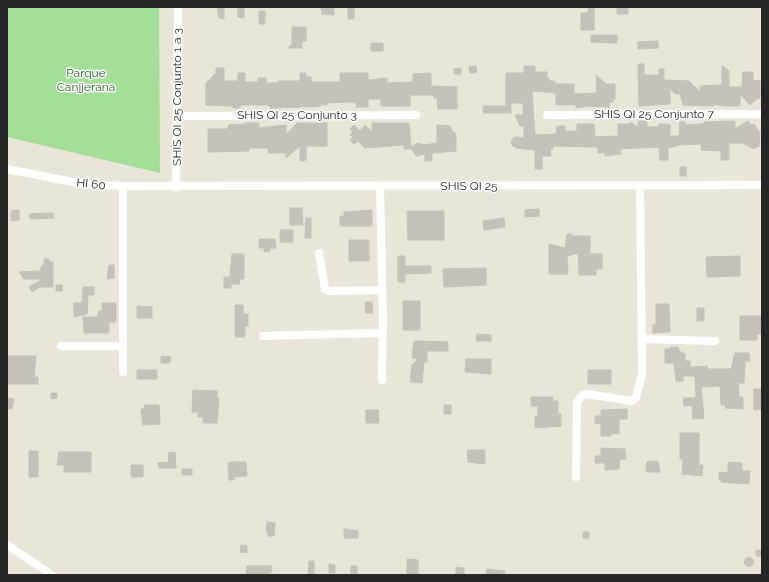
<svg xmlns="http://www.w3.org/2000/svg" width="769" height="582" viewBox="0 0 769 582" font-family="Raleway,sans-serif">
<rect width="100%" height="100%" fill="#e9e5d9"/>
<path fill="#a3dd98" d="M7 7H159L160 173 7 137Z"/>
<path fill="#c4c1b9" stroke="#c4c1b3" d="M217 7H224V19L219 18Z
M238 7H244V18L238 17Z
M321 7H334V15L322 14Z
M348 7H354V19H348Z
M588 7H594V30H581V13H588Z
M617 7H628V14H617Z
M259 11H265V24H259Z
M292 27H306V41H302V48H288L292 44Z
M591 35H617V43L591 42Z
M658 41V48L638 49V42Z
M371 43H383V51H371Z
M639 64H644V75H659V69H664V80L689 81 700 92V86L722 85V66L729 71V87H742L743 72H753V80L760 81V98L757 99 750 105 740 94V106H726L713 104V106L683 105 680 94H675L670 88V104L639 106 638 66Z
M476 66 477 72 470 73 469 67Z
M524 66H535V72H547V78H549V81H555V84H574V94L597 93 596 75 606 84H615V99H613V102H609V107L588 106 576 108V105H556V93L532 91 535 135 556 134 557 126H565V131H577V124H594L595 137 618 136V124H629L631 122 638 128V121H647V127H659V124H666L670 125V136H679L680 122H685V125L703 124 705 122 735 121V129L748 121 751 125 754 124 760 133 759 146 754 149 742 143H729V160H721V151L701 150 702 144 677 145V146L668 148V160H660L659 147 620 149 621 154 605 156V153H598V147L553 146V149H550L551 156H542V169H535V150L516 148 511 144 512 139 515 137 524 138V126H520L515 115H523V103H511V113H483V106H506V73H524Z
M216 68H224V81H238V73H245V82H258V78H266V83H278V81H300V73H306V77H311V82H340V73H368V80L387 78V83L413 82V74L431 73V86L457 87V109H438L437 98H434V95H410V106H381V99H368V107H356V103L351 102 327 103V105L321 104V106L305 107 271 108 268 105H240V108H233V106L206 105V83L216 73Z
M461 68V74H454V69Z
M245 123H259V128L286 125V135L297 123H327V146H306V160L300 161V146L286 158V153H268V148H249V151L208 152V129H227L229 125 245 124Z
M372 123H409L411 149H404V145L365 148 358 141 354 144 350 140 353 137 350 135 353 132 350 129 354 125 360 131 365 125 372 132Z
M437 125 451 126V130L456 134V151L432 153V161H425V154L416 156 411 147 418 143 424 145 437 143Z
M680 167H686V176H680Z
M290 208H302L303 225H290Z
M539 209V216L525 217V210Z
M19 210V220L11 221V211Z
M372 210V226H340V216H344V212Z
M407 211H444V240H408Z
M53 213 54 218 30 219 29 214Z
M306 218H311V238H305Z
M504 218 505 227 484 230 483 221Z
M280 230H293V242H280Z
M567 234H572V236H590V254H602V269H596V275H579L578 253 567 256 568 274H549V244L565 248Z
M259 239H275L276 248H270V251L264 252V248H259Z
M349 240H369V261H349Z
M232 254H244V279H240L239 284H231V288H224V277H230Z
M398 256H405V266H431V273L405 274V282H398Z
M740 256V276L707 277 706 257Z
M44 259H49V262H53V287H40L32 292 29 287 43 279H24L19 272 40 271 42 265H44Z
M109 265H114V278L107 279Z
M486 268V285L444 287 443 269Z
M56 285H62V291H56Z
M83 287H94V295H88L87 314 74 317V303H82Z
M403 301H420V330H403Z
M365 302H372L373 313H366Z
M102 303H116V322H109V333H84L83 317H98V311H102Z
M656 304H669L670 332 653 333V325H656Z
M235 305H243V314H248V326H245V337H235Z
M137 306 152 307V318H137Z
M697 308H704V321H697Z
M740 316H762V334H757V340H740Z
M477 334 491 335V341H476Z
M414 341 448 342V351H427V362H424L422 383 410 382 412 365 418 359 412 358Z
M670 347H678L679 351 685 354V361H690V367L707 366 708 369H731L735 353H749L750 361H745L744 383H738L739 397H743V409L725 408 726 405H721L720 386 701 387 704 418 693 419 692 405 684 406 683 398H694L696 396 695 376H683V381H676L674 363H665V349H670Z
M7 356H36L34 377H38V384H7Z
M161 356 171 357 170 363H161Z
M466 359H491V374L465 372Z
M137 370H157V379H137Z
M588 370H611V384H588Z
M754 389H762V409L754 410Z
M193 390 217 391V398H219L217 423H203V417H198V412H192Z
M51 393H57V398L51 399Z
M531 397H553V401H558V414H561V426L535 428V417H538V406H531Z
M7 398 14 399 12 409 7 408Z
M144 405H159L160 424 143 425 141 409H145Z
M444 405H451V414H444Z
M627 409V419H619V434L611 433V436H601V424L595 423V416H601V410Z
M366 410H378L379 423H366Z
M680 433H699V465H703L702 476 682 474 683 459H680Z
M601 448 625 449 626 459H620L619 469 605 470V463H595V456H601Z
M467 450H485V464L468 462Z
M29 451H38V477H29Z
M59 452H91V472H64V465H57Z
M175 452 176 468H159L158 463 169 462 168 453Z
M658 461 660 472H646L647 462Z
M230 462H246L247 476 234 477V480H229L228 464Z
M728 462 742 463V471H750L749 484 721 482 722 480H719V472L728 473Z
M131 465H143V477H131Z
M182 469H192V475H182Z
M267 522 275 523 274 536H268V533L266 532Z
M344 529 358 531V538H344Z
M583 532H589V538H583Z
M241 545 247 546V553L240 552Z
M756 550 762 551V556H756Z
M744.5 562a4.5 4.5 0 1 1 9 0a4.5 4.5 0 1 1-9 0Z
M407 559 418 560V574H407Z
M309 561H314V575H308Z
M329 564 335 565V573H329Z
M247 566H272L271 573 246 575Z
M351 566H357V575H351Z
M456 567 464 568V575H456Z
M487 569 505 571V575H486Z"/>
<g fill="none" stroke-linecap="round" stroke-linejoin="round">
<path stroke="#fff" stroke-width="8" d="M547 115 762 114
M177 116 416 115
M7 169 83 184 123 186 762 185
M123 186V372
M380 186 383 319 382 380
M176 187 178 7
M319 253 325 289 329 291 382 290
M263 336 383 333
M642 339 715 341
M61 346H123
M576 477 577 402 583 395 587 394 632 401 636 398 642 375 640 185
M7 545 52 575"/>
</g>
<g text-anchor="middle" stroke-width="3" stroke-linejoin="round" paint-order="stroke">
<g font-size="12" fill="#1f5e1d" stroke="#fff">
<text x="86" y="77">Parque<tspan x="86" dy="14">Canjjerana</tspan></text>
</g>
<g font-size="12" fill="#272727" stroke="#fff">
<text transform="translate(177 97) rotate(-90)" y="4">SHIS QI 25 Conjunto 1 a 3</text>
<text x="654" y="118">SHIS QI 25 Conjunto 7</text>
<text x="297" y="119">SHIS QI 25 Conjunto 3</text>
<text transform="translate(91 184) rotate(6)" y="4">HI 60</text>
<text x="469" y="190">SHIS QI 25</text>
</g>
</g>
<rect width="769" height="582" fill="none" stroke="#272727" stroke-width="16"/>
</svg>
